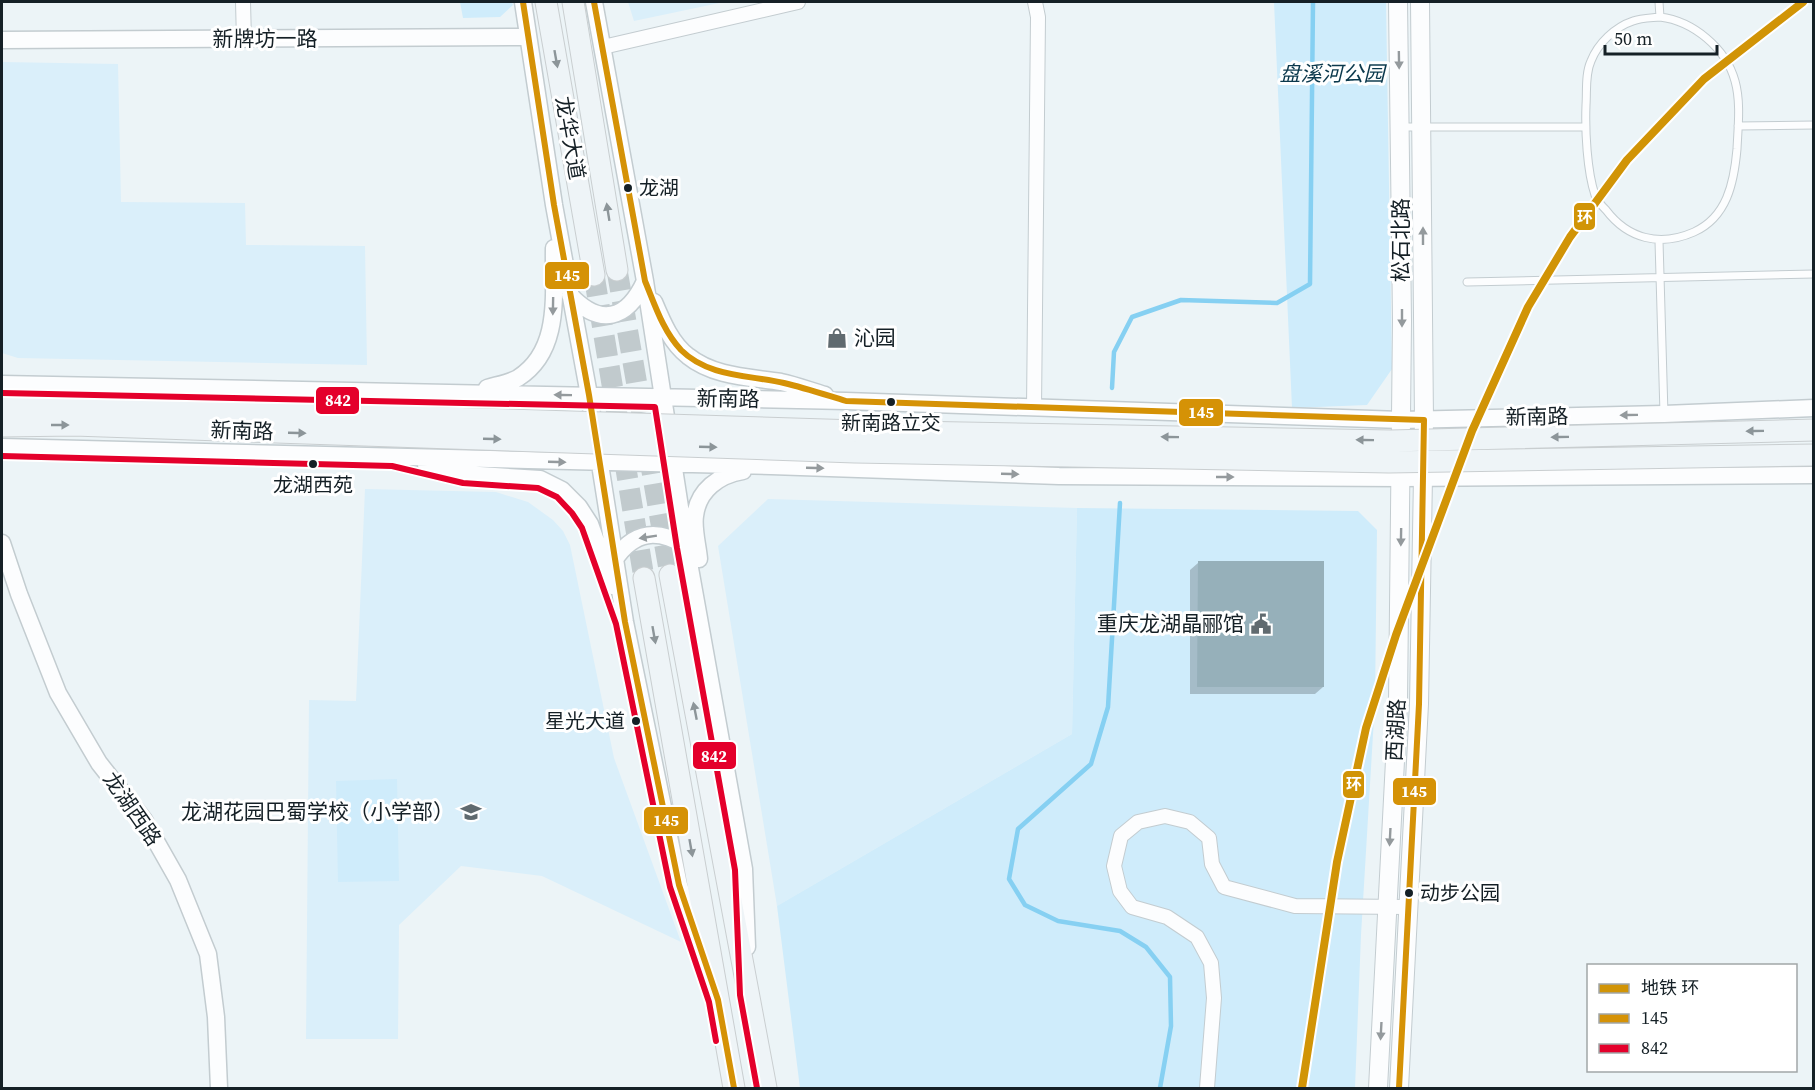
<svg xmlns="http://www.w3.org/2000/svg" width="1815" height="1090" viewBox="0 0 1815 1090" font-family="'Source Serif 4','Noto Sans SC',serif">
<rect width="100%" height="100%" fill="#ecf4f7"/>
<path fill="#daeffa" d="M628 2H724L634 21Z
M2 62 118 64 121 202 245 203 246 245 365 246 367 365 18 358 2 353Z
M365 489 496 492 528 502 553 520 563 531 570 545 614 758 681 942 542 876 461 866 399 925 398 1039H306L309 700 356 701Z
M768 499 1077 508 1072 734 777 906 718 546Z"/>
<path fill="#cfecfb" d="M460 2H512L513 5 500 17 463 18Z
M1274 2H1386L1392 369 1367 405 1292 408Z
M1077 508 1358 511 1377 530 1375 701 1361 935 1355 1088H800L777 906 1072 734Z
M397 779 399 881 338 882 336 781Z"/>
<path fill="#0003" d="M1198 563 1323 687 1315 694H1190V570Z"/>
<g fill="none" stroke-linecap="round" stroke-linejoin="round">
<path stroke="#86d0f2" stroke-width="4.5" d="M1112 388 1114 352 1132 317 1181 300 1277 303 1310 284 1313 2
M1120 503 1108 707 1091 764 1018 829 1009 879 1025 905 1058 921 1120 931 1146 947 1170 977 1171 1026 1160 1088"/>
</g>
<path fill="#96b0ba" d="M1198 561H1324V687H1197Z"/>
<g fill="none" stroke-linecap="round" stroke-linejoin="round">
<path stroke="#c1cacd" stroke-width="21" stroke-dasharray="21 10" stroke-linecap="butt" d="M617 270 670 575
M594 275 644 578"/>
<g stroke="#c3ccd0" stroke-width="9">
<path id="service" d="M1659 2 1660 17
M1660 17C1693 21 1726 48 1735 81 1741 102 1738 127 1737 149 1734 183 1727 217 1694 232 1660 247 1628 239 1606 210 1602 206 1597 201 1595 195 1587 171 1585 131 1586 105 1587 91 1585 74 1591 61 1598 43 1615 27 1633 21 1641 18 1651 18 1660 17Z
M1738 126 1814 125
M1400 127H1586
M1659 241 1664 414
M1467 282 1814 274"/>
</g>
<g stroke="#c3ccd0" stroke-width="16">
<path id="minor" d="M243 2 244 40
M603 47 798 2
M1034 408 1038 17 1035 2
M1207 1088 1214 998 1211 963 1197 937 1167 917 1132 907 1120 891 1114 866 1121 836 1138 822 1165 816 1190 822 1209 838 1212 864 1224 887 1295 906 1407 907"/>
</g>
<g stroke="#c3ccd0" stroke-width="19">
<path id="tertiary" d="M523 2 554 205 589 395 625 622 679 885 703 958
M594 2 645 281 686 546 744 869 747 947
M2 40 528 37
M570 295C600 327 627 320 645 281
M654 302C662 321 671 343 688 356 714 377 750 377 781 382 796 385 811 391 825 395
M2 384 846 401 1401 420 1664 414 1814 408
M487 388C497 385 509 383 518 378 562 350 553 293 554 248
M2 447 771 466 1059 476 1401 478 1814 475
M426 465 464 474 540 479 562 490 579 507 590 524 612 586
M2 543 19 594 58 693 99 763 144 820 178 880 208 954 216 1017 219 1088
M615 559C635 530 658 529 686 546
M699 559C698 546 693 529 695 516 698 490 719 475 743 471"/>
</g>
<g stroke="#c3ccd0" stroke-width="20">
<path id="secondary" d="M1378 1088 1398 703 1402 321 1398 2
M1399 1088 1419 704 1424 420 1420 2"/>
</g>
<g stroke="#c9ced0" stroke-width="23">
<path id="primary" d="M546 2 594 275
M573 2 617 270
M670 575 766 1088
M644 578 734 1088"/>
</g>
<use href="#service" stroke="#fcfdfe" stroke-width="7"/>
<use href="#minor" stroke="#fcfdfe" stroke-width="14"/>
<use href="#tertiary" stroke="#fcfdfe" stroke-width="16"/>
<use href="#secondary" stroke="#fcfdfe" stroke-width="18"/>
<use href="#primary" stroke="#eef4f7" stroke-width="21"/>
<g stroke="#c9ced0" stroke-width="23" stroke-linecap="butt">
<path id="primary-bridge" d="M2 406 37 405 857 431 1391 441 1814 430
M2 426 74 425 855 452 1389 462 1814 455"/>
</g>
<use href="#primary-bridge" stroke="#eef4f7" stroke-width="21"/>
<g stroke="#fff" stroke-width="10">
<path id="bus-1" d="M523 2 554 205 589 395 625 622 679 885 718 1000 734 1088
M594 2 645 281C655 305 663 331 681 350 708 377 749 375 784 383 805 388 826 395 846 401L1424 420 1419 704 1399 1088"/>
</g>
<g stroke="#fff" stroke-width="10">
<path id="bus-2" d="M2 393 655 407 677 548 735 870 740 995 757 1088
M2 456 392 466 463 483 538 488 557 497 572 513 582 528 616 624 670 887 709 1002 716 1041"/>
</g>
<use href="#bus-1" stroke="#d59206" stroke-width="6"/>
<use href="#bus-2" stroke="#e4002b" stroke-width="6"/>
<g stroke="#fff" stroke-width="12">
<path id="metro-1" d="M1302 1088 1337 862 1366 728 1396 635 1472 431 1528 307 1570 237 1627 160 1704 79 1803 2"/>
</g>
<use href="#metro-1" stroke="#d19406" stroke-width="8"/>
</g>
<defs><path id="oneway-solid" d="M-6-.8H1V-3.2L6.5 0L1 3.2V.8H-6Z" transform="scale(1.5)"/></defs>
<g fill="#8c9599">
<use href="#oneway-solid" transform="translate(556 59) rotate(80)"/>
<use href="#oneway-solid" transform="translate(608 212) rotate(-99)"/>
<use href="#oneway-solid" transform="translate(60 425)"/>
<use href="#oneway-solid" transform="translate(1755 431) rotate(179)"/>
<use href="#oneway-solid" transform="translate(297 433) rotate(2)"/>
<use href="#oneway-solid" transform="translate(1170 437) rotate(-179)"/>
<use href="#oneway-solid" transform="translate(1560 437) rotate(179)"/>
<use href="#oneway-solid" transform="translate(492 439) rotate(2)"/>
<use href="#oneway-solid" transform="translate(1365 440) rotate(-179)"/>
<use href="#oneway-solid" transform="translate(708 447) rotate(2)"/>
<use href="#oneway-solid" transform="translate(654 635) rotate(80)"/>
<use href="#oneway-solid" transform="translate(695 711) rotate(-101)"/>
<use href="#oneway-solid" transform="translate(691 848) rotate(80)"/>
</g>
<g fill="#949a9d">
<use href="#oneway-solid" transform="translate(1399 60) rotate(89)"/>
<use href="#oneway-solid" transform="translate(1423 236) rotate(-90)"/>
<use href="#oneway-solid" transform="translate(553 306) rotate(91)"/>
<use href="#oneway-solid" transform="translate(1402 318) rotate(90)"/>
<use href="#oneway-solid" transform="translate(563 395) rotate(-179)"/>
<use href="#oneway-solid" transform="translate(1629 415) rotate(179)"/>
<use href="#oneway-solid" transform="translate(557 462) rotate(2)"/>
<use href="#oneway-solid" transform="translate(815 468) rotate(2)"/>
<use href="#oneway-solid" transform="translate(1010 474) rotate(2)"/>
<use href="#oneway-solid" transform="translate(1225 477)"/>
<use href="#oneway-solid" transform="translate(648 537) rotate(171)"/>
<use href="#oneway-solid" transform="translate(1401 537) rotate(91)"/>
<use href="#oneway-solid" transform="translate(1390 837) rotate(93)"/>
<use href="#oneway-solid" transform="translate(1381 1031) rotate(93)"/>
</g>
<defs>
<g id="shop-bare" transform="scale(1.62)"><path d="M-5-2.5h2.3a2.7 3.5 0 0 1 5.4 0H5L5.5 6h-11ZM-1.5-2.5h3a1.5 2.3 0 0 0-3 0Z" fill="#606a6f" stroke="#fff" stroke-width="2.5" paint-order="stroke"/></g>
<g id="civic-bare" transform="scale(1.62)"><path d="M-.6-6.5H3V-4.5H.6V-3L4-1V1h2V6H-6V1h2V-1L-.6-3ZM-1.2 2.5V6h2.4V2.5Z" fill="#606a6f" stroke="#fff" stroke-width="2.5" paint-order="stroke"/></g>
<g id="school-bare" transform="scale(1.62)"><path d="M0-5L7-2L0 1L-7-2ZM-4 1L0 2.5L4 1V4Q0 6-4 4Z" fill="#606a6f" stroke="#fff" stroke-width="2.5" paint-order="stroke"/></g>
</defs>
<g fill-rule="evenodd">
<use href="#shop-bare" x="837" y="338"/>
<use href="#civic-bare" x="1261" y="624"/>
<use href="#school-bare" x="471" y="812"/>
</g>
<g fill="#152026" stroke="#fff" stroke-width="2">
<circle cx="628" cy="188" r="5"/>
<circle cx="891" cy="402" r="5"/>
<circle cx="313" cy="464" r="5"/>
<circle cx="636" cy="721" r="5"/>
<circle cx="1409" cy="893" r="5"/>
</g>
<g text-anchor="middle" stroke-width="6" stroke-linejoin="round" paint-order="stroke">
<g font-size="20" fill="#152026" stroke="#fff" text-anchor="start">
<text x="639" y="195">龙湖</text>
<text x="891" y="430" text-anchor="middle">新南路立交</text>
<text x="313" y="492" text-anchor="middle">龙湖西苑</text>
<text x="625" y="728" text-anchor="end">星光大道</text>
<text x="1420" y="900">动步公园</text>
</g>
<g font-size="21" fill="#152026" stroke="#fff">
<text x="265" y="46">新牌坊一路</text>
<text transform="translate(570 138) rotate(80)" y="7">龙华大道</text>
<text transform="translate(1401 240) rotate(-90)" y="7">松石北路</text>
<text transform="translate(728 399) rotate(1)" y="7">新南路</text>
<text transform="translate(1537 417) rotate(-1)" y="7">新南路</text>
<text transform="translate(242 431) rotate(2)" y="7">新南路</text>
<text transform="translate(1396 730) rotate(-87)" y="7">西湖路</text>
<text transform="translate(132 809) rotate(55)" y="7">龙湖西路</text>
</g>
<g font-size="21" font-style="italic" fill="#0a384c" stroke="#fff">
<text x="1332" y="81">盘溪河公园</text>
</g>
<g font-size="21" fill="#152026" stroke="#fff" text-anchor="end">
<text x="854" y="345" text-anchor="start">沁园</text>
<text x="1244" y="631">重庆龙湖晶郦馆</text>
<text x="454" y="819">龙湖花园巴蜀学校（小学部）</text>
</g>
</g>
<g stroke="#fff" stroke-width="2">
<rect x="1573" y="202" width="23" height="29" rx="6" fill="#d19406"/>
<rect x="544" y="261" width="46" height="29" rx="6" fill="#d59206"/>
<rect x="315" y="386" width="45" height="29" rx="6" fill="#e4002b"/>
<rect x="1178" y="398" width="46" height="29" rx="6" fill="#d59206"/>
<rect x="692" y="741" width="45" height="29" rx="6" fill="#e4002b"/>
<rect x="1342" y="770" width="23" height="29" rx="6" fill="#d19406"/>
<rect x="1392" y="777" width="45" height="29" rx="6" fill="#d59206"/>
<rect x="643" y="806" width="46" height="29" rx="6" fill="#d59206"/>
</g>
<g font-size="16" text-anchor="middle" font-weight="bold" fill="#fff">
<text x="1585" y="223">环</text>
<text x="567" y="281">145</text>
<text x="338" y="406">842</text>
<text x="1201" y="418">145</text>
<text x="714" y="762">842</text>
<text x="1354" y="790">环</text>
<text x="1414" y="797">145</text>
<text x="666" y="826">145</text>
</g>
<rect width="1815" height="1090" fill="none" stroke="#152026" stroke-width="6"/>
<rect x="1587" y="964" width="210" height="108" fill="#ffffff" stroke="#a1a6a8" stroke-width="1.5"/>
<rect x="1599" y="984" width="30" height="9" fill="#d19406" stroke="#a1a6a8" stroke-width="1.5"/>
<text x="1641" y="994" font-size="18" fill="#152026">地铁 环</text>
<rect x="1599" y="1014" width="30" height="9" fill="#d59206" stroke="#a1a6a8" stroke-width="1.5"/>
<text x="1641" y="1024" font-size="18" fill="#152026">145</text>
<rect x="1599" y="1044" width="30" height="9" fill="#e4002b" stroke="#a1a6a8" stroke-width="1.5"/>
<text x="1641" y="1054" font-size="18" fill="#152026">842</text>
<path d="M1605 45v9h112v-9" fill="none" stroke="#152026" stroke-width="3"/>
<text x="1614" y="45" font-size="18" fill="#152026" stroke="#ffffff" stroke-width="4.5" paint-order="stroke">50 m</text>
</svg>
